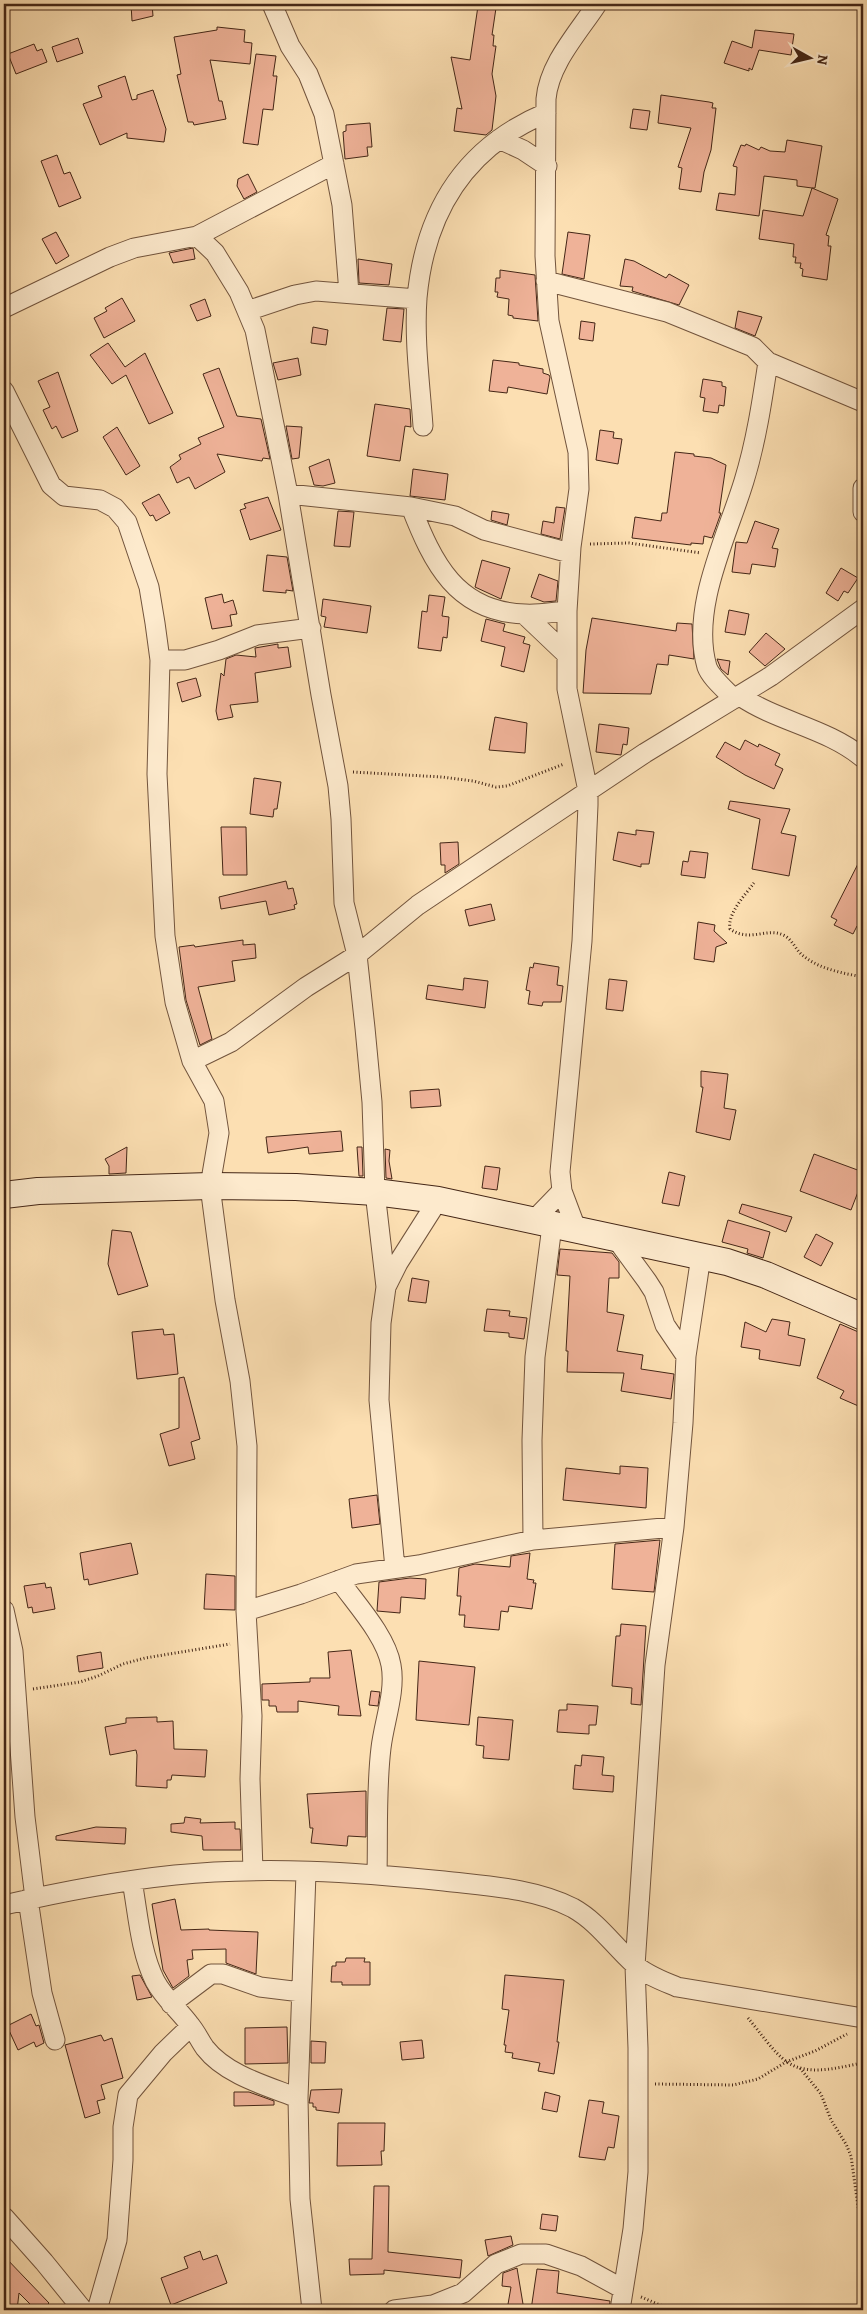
<svg xmlns="http://www.w3.org/2000/svg" width="867" height="2314" viewBox="0 0 867 2314" font-family="Alegreya,serif">
<rect width="100%" height="100%" fill="#fcdfb2"/>
<filter id="stains"><feTurbulence type="fractalNoise" baseFrequency=".004" numOctaves="4"/><feColorMatrix values="0 0 0 0 .2 0 0 0 0 .09 0 0 0 0 .02 0 0 0 .5 -.17"/></filter>
<radialGradient id="worn" r=".72"><stop offset=".6" stop-color="#630" stop-opacity="0"/><stop offset="1" stop-color="#630" stop-opacity=".3"/></radialGradient>
<path fill="#efb298" stroke="#442616" d="M131 4H152L153 16 132 21Z
M478 6 496 8 492 35H494L493 46H496L492 74 496 96 492 130 486 135 454 131 457 108 462 109 451 57 470 60Z
M217 27 245 30 244 42 252 43 250 64 210 60 219 101H222L226 119 194 125 193 122H188L177 75 181 74 174 37 217 30Z
M755 30 794 34 791 55 759 50 752 70 749 68V71L724 63 732 41 752 48Z
M78 38 83 53 57 62 52 47Z
M34 44 37 51 42 49 47 62 16 74 8 54Z
M256 54 276 56 273 76H277L273 110 263 109 258 145 243 143Z
M125 76 132 100 137 99V95L153 90 166 129 164 142 127 138V133L100 145 83 104 102 97 98 86Z
M661 95 709 102 713 103 712 108H716L711 150 704 172 701 192 679 189 682 168 678 167 691 128 658 123Z
M633 109 650 111 647 130 630 128Z
M370 123 372 147H367L368 156 345 159 343 132 346 131V125Z
M787 140 822 146 815 188H812L838 199 826 235 829 236 828 246H831L827 280 802 276 803 269 800 268 801 263H795L796 257H793L794 244 759 239 763 210 803 216 812 188 797 186V180L764 176 759 216 716 210 719 193 735 195 737 167 733 166 741 145 745 146 746 144 759 150 761 147 770 151 785 152Z
M57 155 64 174 70 172 81 198 59 207 41 161Z
M248 174 257 192 244 199 237 186 238 179Z
M56 232 69 256 56 264 42 239Z
M568 232 590 235 584 279 562 274Z
M193 248 195 259 173 263 169 253Z
M358 259 392 264 389 285 359 283Z
M625 259 634 261 666 278 669 274 689 285 679 305 632 291 633 287 620 286Z
M500 270 535 275 538 321 513 318V316L508 315 509 299 497 297 498 292H495L496 278H500Z
M122 298 135 321 104 338 94 318 107 311 105 308Z
M205 299 211 316 197 321 190 305Z
M387 308 404 309 401 342 383 340Z
M738 311 762 317 755 336 735 328Z
M581 321 595 323 593 341 579 339Z
M313 327 328 330 326 345 311 343Z
M108 343 125 367 145 353 173 413 149 424 126 375 112 384 90 355Z
M298 358 301 375 278 380 273 363Z
M493 360 519 363V365L543 369V373L549 375 550 377 547 394 508 387 507 393 489 391Z
M219 368 237 416 261 419 270 459 263 458 262 461 217 454 225 472 195 489 189 477 177 483 170 467 181 459 179 455 201 444 198 438 224 427 203 374Z
M58 372 78 431 62 438 56 426 52 429 43 410 50 407 38 381Z
M703 379 722 382V386L726 387 724 406 719 405 718 413 703 411 705 398 700 397Z
M375 404 410 409 411 427 405 426 400 461 367 456Z
M286 426 302 427 299 458 292 459Z
M117 427 140 466 126 475 103 437Z
M600 430 614 432 613 438 622 439 618 464 596 460Z
M675 452 694 454V456L711 458 726 465 719 513H721L712 538 704 536 703 544 691 543V545L632 538 635 517 661 521 662 513H667Z
M329 459 335 483 323 486 314 485 309 467Z
M413 469 448 474 445 500 410 496Z
M159 494 170 513 156 521 153 515 150 516 142 503Z
M268 497 281 530 250 540 240 510 246 508 244 504Z
M556 507 565 508 560 539 541 534 543 521 554 523Z
M338 511 354 512 350 547 334 546Z
M492 511 509 514 507 525 491 520Z
M755 521 779 529 772 548 778 549 775 567 752 564 750 574 732 572 736 542 747 543Z
M267 555 287 557 293 591 286 590V593L263 591Z
M482 560 510 568 501 599 475 587Z
M841 568 858 578 848 593 844 591 838 601 826 593Z
M539 574 558 581 556 601 544 602 531 597Z
M222 594 224 603 233 600 237 614 230 615 232 626 212 629 205 598Z
M429 595 445 597 442 616 449 617 447 638 443 637 441 651 418 648 422 611 427 612Z
M323 599 371 606 367 633 324 627 326 617 321 616Z
M729 610 749 614 745 635 725 632Z
M592 618 676 631 677 623 692 624 694 659 669 655 668 665 657 664 651 694 583 693 586 650Z
M486 619 505 624 503 631 525 637 523 643 530 645 524 672 501 666 505 647 481 641Z
M766 633 785 649 765 666 749 652Z
M278 644V648L288 647 291 667 255 673 258 702 230 705 233 717 218 720 216 711 221 673 224 676 226 659 236 655 256 657 255 648Z
M717 659 730 661 728 675 721 669Z
M196 678 201 696 182 702 177 683Z
M495 717 527 723 525 753 489 750Z
M599 724 629 728 627 745 623 744 621 755 596 752Z
M745 740 758 747 759 744 780 754 775 765 783 769 774 789 745 775 716 757 725 742 740 750Z
M254 778 281 782 277 809H274L273 817 250 814Z
M730 801 790 809 781 833 796 836 789 876 752 869 760 819 728 809Z
M221 827H246L247 875H223Z
M636 830 654 832 649 864H641V867L613 860 618 832 636 835Z
M458 842 459 864 445 873V865H441L440 843Z
M690 851 708 853 705 878 681 875 683 861 688 862Z
M863 854V928L857 926 853 934 834 925 837 920 831 917Z
M286 881 288 889 293 888 297 904 294 905 295 909 269 915 266 901 221 909 219 897Z
M491 904 495 920 469 926 465 910Z
M698 922 715 925 714 931 727 943 716 947 714 962 694 959Z
M243 940V945L255 944 256 958 232 961 235 981 198 987 212 1039 200 1045 186 1000 179 947 194 945 195 947Z
M534 963 559 967 557 985 563 986 561 1002H543L542 1006 528 1004 530 991 526 990 530 967 533 968Z
M464 978 488 981 485 1008 426 999 428 985 463 990Z
M609 979 627 981 623 1011 606 1009Z
M701 1071 728 1074 724 1108 736 1110 730 1140 696 1132 703 1087H701Z
M439 1089 441 1106 411 1108 410 1091Z
M341 1131 343 1151 309 1154 308 1147 268 1153 266 1137Z
M127 1147 126 1173 109 1174V1166L105 1159Z
M357 1147H362L363 1176H359Z
M385 1149 390 1150 389 1161 392 1179 386 1178Z
M814 1154 863 1172V1179L851 1210 800 1191Z
M485 1166 500 1168 497 1190 482 1188Z
M669 1172 685 1176 679 1206 662 1203Z
M742 1204 792 1217 786 1232 739 1213Z
M728 1220 770 1232 763 1258 747 1253 748 1249 722 1242Z
M112 1230 131 1232 148 1286 118 1295 108 1264Z
M816 1234 833 1243 821 1266 804 1257Z
M560 1249 612 1253 619 1262V1278H609L607 1312 624 1315 617 1351 643 1355 641 1369 674 1374 671 1399 621 1391 624 1373 567 1372 568 1351H566L570 1276 557 1275Z
M412 1278 429 1281 426 1303 408 1301Z
M487 1309 510 1311 509 1316 527 1318 524 1339 509 1337V1333L484 1331Z
M772 1319 790 1322 788 1335 805 1339 800 1366 759 1359 760 1350 741 1347 745 1322 766 1332Z
M840 1324 863 1334V1408L840 1398 844 1391 817 1378Z
M163 1329 164 1335 174 1334 178 1374 137 1379 132 1332Z
M184 1377 200 1439 191 1442 195 1459 169 1466 160 1434 179 1428V1378Z
M620 1466 648 1468 646 1508 563 1500 566 1468 620 1474Z
M377 1495 380 1524 352 1528 349 1499Z
M660 1540 654 1592 612 1589 615 1544Z
M131 1543 138 1574 89 1585 88 1579 84 1580 80 1553Z
M530 1553 527 1579 534 1580 533 1583H536L532 1609 509 1606 508 1612 501 1611 499 1630 464 1627 465 1615H459L461 1596H457L459 1568 475 1564 510 1567 511 1556Z
M206 1574 235 1576V1610L204 1609Z
M410 1578 426 1579 425 1599 401 1597 400 1613 377 1611 379 1582Z
M45 1583 46 1588 51 1587 55 1609 33 1613 32 1607 28 1608 24 1586Z
M621 1624 646 1626 641 1705 631 1704 632 1688 612 1686 616 1636H620Z
M351 1650 361 1716 338 1715 339 1706 298 1701V1712H277L276 1706H269V1700H262V1684L310 1682V1678H330L328 1652Z
M101 1652 103 1668 79 1672 77 1656Z
M419 1661 475 1667 469 1725 416 1720Z
M371 1691 380 1692 378 1706 369 1705Z
M567 1704 598 1706 596 1725H589V1734L557 1732 559 1710H567Z
M157 1717V1722L173 1721 174 1749 207 1750 205 1777 172 1775 171 1780H167V1788L136 1786 137 1755 136 1750 110 1755 105 1727 126 1723V1718Z
M478 1717 513 1720 509 1760 483 1758 484 1746 476 1745Z
M582 1755 604 1757 602 1775 614 1776 613 1792 573 1789 575 1765 581 1766Z
M366 1791V1837L348 1836 347 1846 311 1843 313 1828H310L307 1794Z
M185 1817 201 1819 200 1823 235 1822V1829H240L241 1850H203L202 1836 171 1832V1824L184 1823Z
M96 1827 126 1828 125 1844 56 1840V1836Z
M175 1899 181 1930 209 1929V1930L258 1932 256 1974 226 1963V1949L192 1950 193 1959 187 1960 189 1976 173 1988 163 1970 152 1904Z
M346 1958H365L364 1962H370V1985H342V1982H331L332 1966H336V1962H345Z
M140 1975 152 1997 137 2000 132 1976Z
M505 1975 564 1980 557 2042H559L554 2074 538 2071 540 2063 512 2058 513 2053 505 2052 506 2045H504L509 2010 502 2009Z
M31 2014 36 2026 39 2025 44 2043 36 2047 34 2042 18 2050 7 2026Z
M287 2027 288 2063 245 2064V2028Z
M101 2035 104 2041 112 2038 123 2078 101 2085 105 2099 97 2101 100 2113 85 2118 65 2045Z
M422 2040 424 2058 402 2060 400 2042Z
M311 2041 326 2042 325 2063H311Z
M342 2089 339 2113 316 2110V2107H313V2103H309L311 2090Z
M234 2092H249L274 2101V2105L234 2106Z
M545 2092 560 2096 557 2112 542 2109Z
M589 2100 604 2102 602 2113 619 2116 614 2148 608 2147 605 2160 579 2157Z
M338 2123H385L384 2151H381L382 2165 337 2166Z
M374 2186H389L388 2252 462 2260 460 2278 384 2270V2274L350 2275 349 2259H372Z
M542 2214 558 2216 556 2231 540 2229Z
M511 2236 513 2245 488 2256 485 2240Z
M200 2251 203 2260 217 2255 227 2283 171 2305 161 2278 188 2268 184 2257Z
M4 2256 49 2303 42 2310H36L19 2293 17 2310H4Z
M517 2268 524 2310H507L511 2287 502 2286 503 2273Z
M537 2269 559 2271 557 2293 610 2301 609 2310H531Z"/>
<g fill="none" stroke-linecap="round" stroke-linejoin="round">
<g stroke="#72543d" stroke-width="21">
<path id="street" d="M272 4 290 46 308 74 324 114 342 205 349 293
M499 139 523 150 547 166
M197 236 215 253 239 292 255 330 288 494 321 695 338 786 341 819 344 903 357 955 365 1028 372 1102 375 1192 386 1287
M546 281 667 312 753 347 768 362 863 402
M4 308 110 257 134 248 197 236 334 164
M247 311 295 295 316 291 417 299
M4 391 51 485 64 496 100 500 115 508 127 522 149 587 155 623 160 660 157 774 165 936 175 1002 192 1061 214 1101 219 1133 210 1186 225 1300 240 1381 247 1446 246 1611 252 1716 250 1779 253 1871
M423 426C420 384 414 340 417 298 425 211 465 147 546 113
M863 488V512
M288 494 411 507 455 516 484 530 570 553
M411 507C433 563 456 612 525 614 538 615 553 612 567 611
M524 614 565 653
M160 660H185L219 650 257 635 311 628
M740 696C778 722 827 728 863 758
M734 699C726 690 711 678 707 667 690 608 727 537 744 481 756 442 762 402 768 362
M192 1061 231 1042 306 987 357 955 418 905 645 753 771 676 863 609
M532 1222 562 1191
M577 1231 562 1191 560 1172 582 941 588 805V791L567 689V611L571 547 579 489 578 452 549 321 545 256 546 99C549 64 578 33 597 4
M617 1240 647 1281 654 1292 665 1325 686 1356
M533 1540 532 1440 535 1357 552 1226
M395 1568 379 1400 381 1323 386 1287 398 1263 438 1200
M339 1580C356 1604 386 1636 391 1665 396 1691 384 1722 381 1748 376 1789 378 1833 377 1874
M4 1610 13 1651 25 1817 35 1898
M246 1611 301 1594 356 1574 419 1565 533 1540 674 1527
M306 1873 298 2098 300 2199 312 2310
M132 1881C138 1913 140 1951 155 1981 164 1998 179 2010 190 2025 196 2032 200 2041 205 2048 226 2075 267 2086 298 2098
M28 1899 42 1993 55 2040
M4 1905C60 1892 118 1881 175 1875 264 1866 355 1872 444 1881 486 1886 534 1888 573 1908 598 1922 613 1945 634 1964 646 1975 663 1981 677 1987L863 2018
M171 2004 211 1974H223L260 1987 301 1992
M4 2217 44 2262 83 2310
M97 2310 117 2240 123 2160V2127L128 2095 163 2053 191 2026
M394 2310 433 2305 463 2293 496 2264 521 2254H546L581 2266 623 2289
M620 2310 633 2229 638 2172V2048L635 1966 655 1665 674 1527 683 1423 686 1356 701 1256"/>
</g>
<g stroke="#442616" stroke-width="28">
<path id="secondary" d="M4 1195 38 1191 210 1186 296 1187 375 1192 438 1200 727 1262 766 1275 863 1317"/>
</g>
<path stroke="#442616" stroke-width="3" stroke-dasharray="1 2.5" stroke-linecap="butt" d="M590 544 629 543 701 553
M353 772 442 777 473 781 496 787 507 786 564 764
M754 883C745 895 727 914 730 929 750 943 767 927 783 935 791 938 795 948 801 954 818 969 842 973 863 977
M33 1689 80 1682 98 1676 123 1664 145 1658 230 1644
M748 2018C759 2031 774 2053 787 2062 809 2077 839 2067 863 2063
M800 2068 821 2094 831 2120 846 2144 851 2156 863 2242
M655 2084 733 2085 758 2079 786 2062 815 2051 847 2034
M641 2297 672 2310"/>
<use href="#street" stroke="#fdeacd" stroke-width="19"/>
<use href="#secondary" stroke="#fdeacd" stroke-width="26"/>
</g>
<rect width="867" height="2314" fill="none" stroke="#fcdfb2" stroke-width="20"/>
<rect x="5" y="5" width="857" height="2304" fill="none" stroke="#442616" stroke-width="2.5"/>
<rect x="10" y="10" width="847" height="2294" fill="none" stroke="#442616"/>
<g transform="translate(810 58) rotate(98)" stroke="#fdeacd" stroke-width="4" paint-order="stroke">
<path d="M0-4L9 19L0 12L-9 19Z" fill="#442616"/>
<text y="-8" font-size="14" font-weight="bold" text-anchor="middle" fill="#442616">N</text>
</g>
<rect width="100%" height="100%" filter="url(#stains)"/>
<rect width="100%" height="100%" fill="url(#worn)"/>
</svg>
